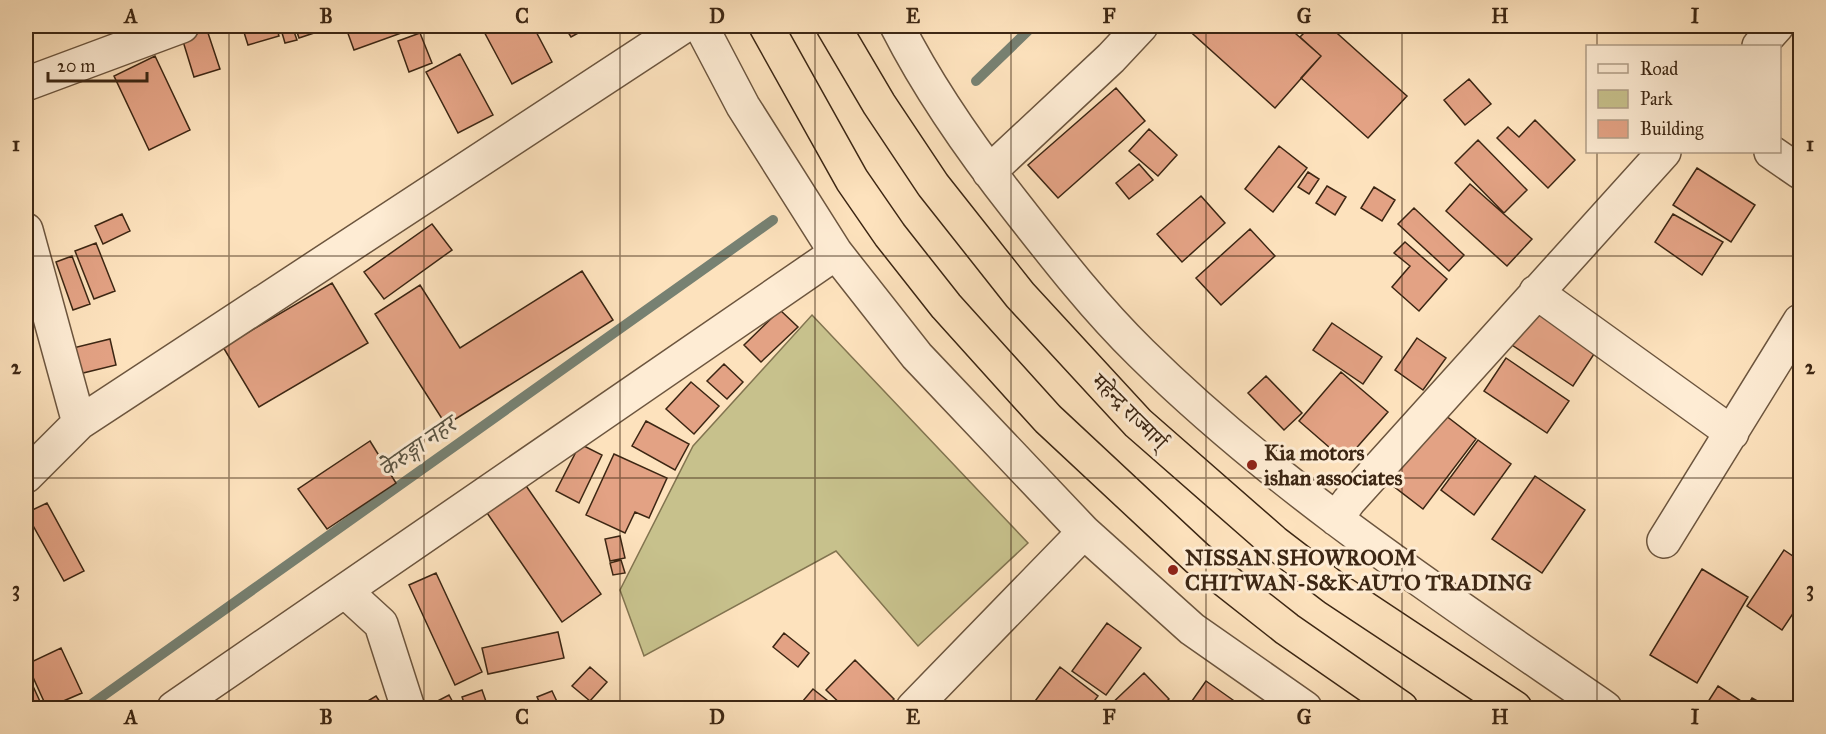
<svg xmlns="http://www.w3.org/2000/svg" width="1826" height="734" viewBox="0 0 1826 734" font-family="'IM FELL Great Primer','Noto Serif Devanagari',serif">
<rect width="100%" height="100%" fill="#fde2bd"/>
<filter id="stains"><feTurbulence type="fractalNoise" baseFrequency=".00333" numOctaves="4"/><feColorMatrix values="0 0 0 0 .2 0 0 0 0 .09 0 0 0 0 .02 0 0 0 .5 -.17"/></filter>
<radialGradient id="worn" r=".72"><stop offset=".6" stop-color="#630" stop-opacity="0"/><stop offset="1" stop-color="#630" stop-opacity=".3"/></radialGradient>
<path fill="#c7c18c" stroke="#827450" stroke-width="1.5" d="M812 315 1028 543 918 646 836 551 644 656 620 590 693 446Z"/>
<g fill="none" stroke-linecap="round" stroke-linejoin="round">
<path stroke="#778172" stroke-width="10" d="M976 81 1033 26
M86 708 773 220"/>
</g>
<path fill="#e3a284" stroke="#3c2613" stroke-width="1.5" d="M242 26H276L279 36 248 45Z
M280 26H292L297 40 285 43Z
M295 26H314L317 32 299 38Z
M352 26H418V27L354 50 346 28Z
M481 26H533L552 62 512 84Z
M564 26H591L571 37Z
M1184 26H1287L1321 56 1275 108Z
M1311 26H1329L1407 96 1368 138 1301 78 1321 56 1300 37Z
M1656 26H1672L1666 33Z
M207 30 220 69 194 77 182 38Z
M420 33 432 63 409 72 398 41Z
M460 54 493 115 458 133 426 72Z
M155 56 190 130 149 150 114 76Z
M1469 79 1491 104 1465 125 1444 100Z
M1116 88 1145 121 1058 198 1028 165Z
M1535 120 1575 160 1548 188 1497 138 1508 127 1519 137Z
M1149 129 1177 155 1158 176 1129 151Z
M1478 140 1527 190 1504 213 1455 163Z
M1279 146 1307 168 1273 212 1245 189Z
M1139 164 1153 180 1129 199 1116 183Z
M1697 168 1755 205 1731 242 1673 205Z
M1308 172 1319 179 1309 194 1298 187Z
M1470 184 1532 239 1507 266 1446 211Z
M1327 186 1346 197 1335 215 1316 203Z
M1374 187 1395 200 1382 221 1361 208Z
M1201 196 1225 223 1182 262 1157 234Z
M1414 208 1464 255 1449 271 1398 224Z
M122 214 130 231 103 244 95 226Z
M1673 214 1723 242 1702 275 1655 242Z
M432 224 452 250 384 299 364 272Z
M1250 229 1275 256 1221 305 1196 278Z
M1405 242 1447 279 1419 311 1392 287 1410 266 1394 253Z
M96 243 115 291 94 299 75 251Z
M72 256 90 304 73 310 56 262Z
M582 271 613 320 446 425 375 314 420 285 460 348Z
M332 283 368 343 259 407 223 347Z
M1540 305 1600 345 1573 386 1512 345Z
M780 310 798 327 761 362 744 345Z
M1332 323 1382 357 1363 384 1313 350Z
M1417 338 1446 358 1423 390 1395 370Z
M110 339 116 365 79 374 73 348Z
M1506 358 1569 401 1547 433 1484 391Z
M724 364 743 382 727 399 707 381Z
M1341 372 1388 412 1345 461 1299 421Z
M1266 376 1302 413 1284 430 1248 393Z
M691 382 719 406 694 434 666 409Z
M1441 412 1476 439 1423 509 1388 482Z
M646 421 689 444 675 470 632 446Z
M1478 440 1511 464 1474 515 1441 490Z
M370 441 396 483 327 529 298 489Z
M580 444 602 455 579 503 556 491Z
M614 454 667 478 649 518 635 512 625 533 586 515Z
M1535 476 1585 510 1542 573 1492 539Z
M522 480 601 594 562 622 483 507Z
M47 503 84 571 64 581 26 513Z
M620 536 625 558 610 561 605 539Z
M1784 550 1800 561V603L1782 630 1747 606Z
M621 560 625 573 613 575 610 563Z
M1702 569 1748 597 1697 683 1650 655Z
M436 573 482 672 455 685 409 585Z
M1107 623 1141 648 1106 695 1072 671Z
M558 632 564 658 488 674 482 648Z
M784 633 809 653 798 667 773 647Z
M61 648 82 693 47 708 27 664Z
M855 660 894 699 885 708H845L826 690Z
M590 667 607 682 590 701 572 686Z
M1060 667 1098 696 1089 708H1030Z
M26 671 43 708H26Z
M1144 673 1169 699 1160 708H1107Z
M1206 681 1240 705 1237 708H1187Z
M1718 686 1741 701 1736 708H1712L1706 705Z
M813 689 837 708H797Z
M482 690 488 707 466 708 462 697Z
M552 691 560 708H542L537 697Z
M449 695 456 708H426V707Z
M376 696 384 708H356Z
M1752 698 1770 708H1746Z"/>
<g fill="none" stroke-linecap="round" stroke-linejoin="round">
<g stroke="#6c553e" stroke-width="36">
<path id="minor" d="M701 26 743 106 836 253 917 356 1084 532 1192 629 1305 708
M897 26C930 91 973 152 1018 209 1057 259 1096 309 1141 353 1280 490 1446 598 1605 708
M1759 46 1777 26
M26 84 182 26
M1771 152 1800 172
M989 172 1111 58 1141 26
M26 230 79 423
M1536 292 1732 433
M26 476 79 423 684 26
M1336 519 1349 501 1664 152
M1664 541 1800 321
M345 591 381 624 408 708
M174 708 836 253
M913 708 1084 532"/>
</g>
<g stroke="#3c2613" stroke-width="36">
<path id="highway" d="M766 26 852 180 890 235 946 306 1048 419 1197 558 1287 629 1401 708
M833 26 879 104 933 185 1020 295 1138 423 1274 542 1334 588 1515 708"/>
</g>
<use href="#minor" stroke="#feecd4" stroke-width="33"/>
<use href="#highway" stroke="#fde2bd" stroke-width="33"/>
</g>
<path fill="none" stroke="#3c2613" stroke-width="1.5" stroke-opacity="0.55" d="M229 26V708M424 26V708M620 26V708M815 26V708M1011 26V708M1206 26V708M1402 26V708M1597 26V46M1597 152V708M26 256H1800M26 478H1800"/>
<g fill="#8f2418" stroke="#feecd4" stroke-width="2">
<circle cx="1252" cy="465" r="6"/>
<circle cx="1173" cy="570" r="6"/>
</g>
<g text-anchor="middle" stroke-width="6" stroke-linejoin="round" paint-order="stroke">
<g font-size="22" fill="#3c2613" stroke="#feecd4">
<text transform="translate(1130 411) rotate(45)" y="8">महेन्द्र राज्मार्ग्</text>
</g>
<g font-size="22" font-weight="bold" fill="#3c2613" stroke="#feecd4" text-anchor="start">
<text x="1264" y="460">Kia motors<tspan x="1264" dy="25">ishan associates</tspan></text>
<text x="1185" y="565">NISSAN SHOWROOM<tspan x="1185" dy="25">CHITWAN-S&amp;K AUTO TRADING</tspan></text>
</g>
<g font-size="24" font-style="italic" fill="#5a5443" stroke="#feecd4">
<text transform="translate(417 447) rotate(-35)" y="8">केेरुङ्गा नहर</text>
</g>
</g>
<rect width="1826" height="734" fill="none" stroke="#fde2bd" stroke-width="66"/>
<rect x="1586" y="45" width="195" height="108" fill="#feecd4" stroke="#b09d87" stroke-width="1.5"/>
<rect x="1598" y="64" width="30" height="9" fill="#feecd4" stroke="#b09d87" stroke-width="1.5"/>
<text x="1640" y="75" font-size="18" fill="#3c2613">Road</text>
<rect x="1598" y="90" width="30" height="18" fill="#c7c18c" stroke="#b09d87" stroke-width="1.5"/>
<text x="1640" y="105" font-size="18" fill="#3c2613">Park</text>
<rect x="1598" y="120" width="30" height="18" fill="#e3a284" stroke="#b09d87" stroke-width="1.5"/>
<text x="1640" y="135" font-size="18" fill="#3c2613">Building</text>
<path d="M48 72v9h99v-9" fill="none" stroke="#3c2613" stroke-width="3"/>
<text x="57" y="72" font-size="18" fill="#3c2613" stroke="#feecd4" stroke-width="4.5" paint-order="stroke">20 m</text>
<rect x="33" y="33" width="1760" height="668" fill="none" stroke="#3c2613" stroke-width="2"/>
<g font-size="20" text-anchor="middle" font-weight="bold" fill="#3c2613">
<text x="131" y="23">A</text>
<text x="326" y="23">B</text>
<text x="522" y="23">C</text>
<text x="717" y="23">D</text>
<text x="913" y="23">E</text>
<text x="1109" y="23">F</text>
<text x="1304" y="23">G</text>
<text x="1500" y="23">H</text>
<text x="1695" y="23">I</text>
<text x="16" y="151">1</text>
<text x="1810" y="151">1</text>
<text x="16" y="374">2</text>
<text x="1810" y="374">2</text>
<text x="16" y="596">3</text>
<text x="1810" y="596">3</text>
<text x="131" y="724">A</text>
<text x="326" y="724">B</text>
<text x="522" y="724">C</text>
<text x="717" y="724">D</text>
<text x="913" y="724">E</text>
<text x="1109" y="724">F</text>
<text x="1304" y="724">G</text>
<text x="1500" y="724">H</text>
<text x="1695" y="724">I</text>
</g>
<rect width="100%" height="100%" filter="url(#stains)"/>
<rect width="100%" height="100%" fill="url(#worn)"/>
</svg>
